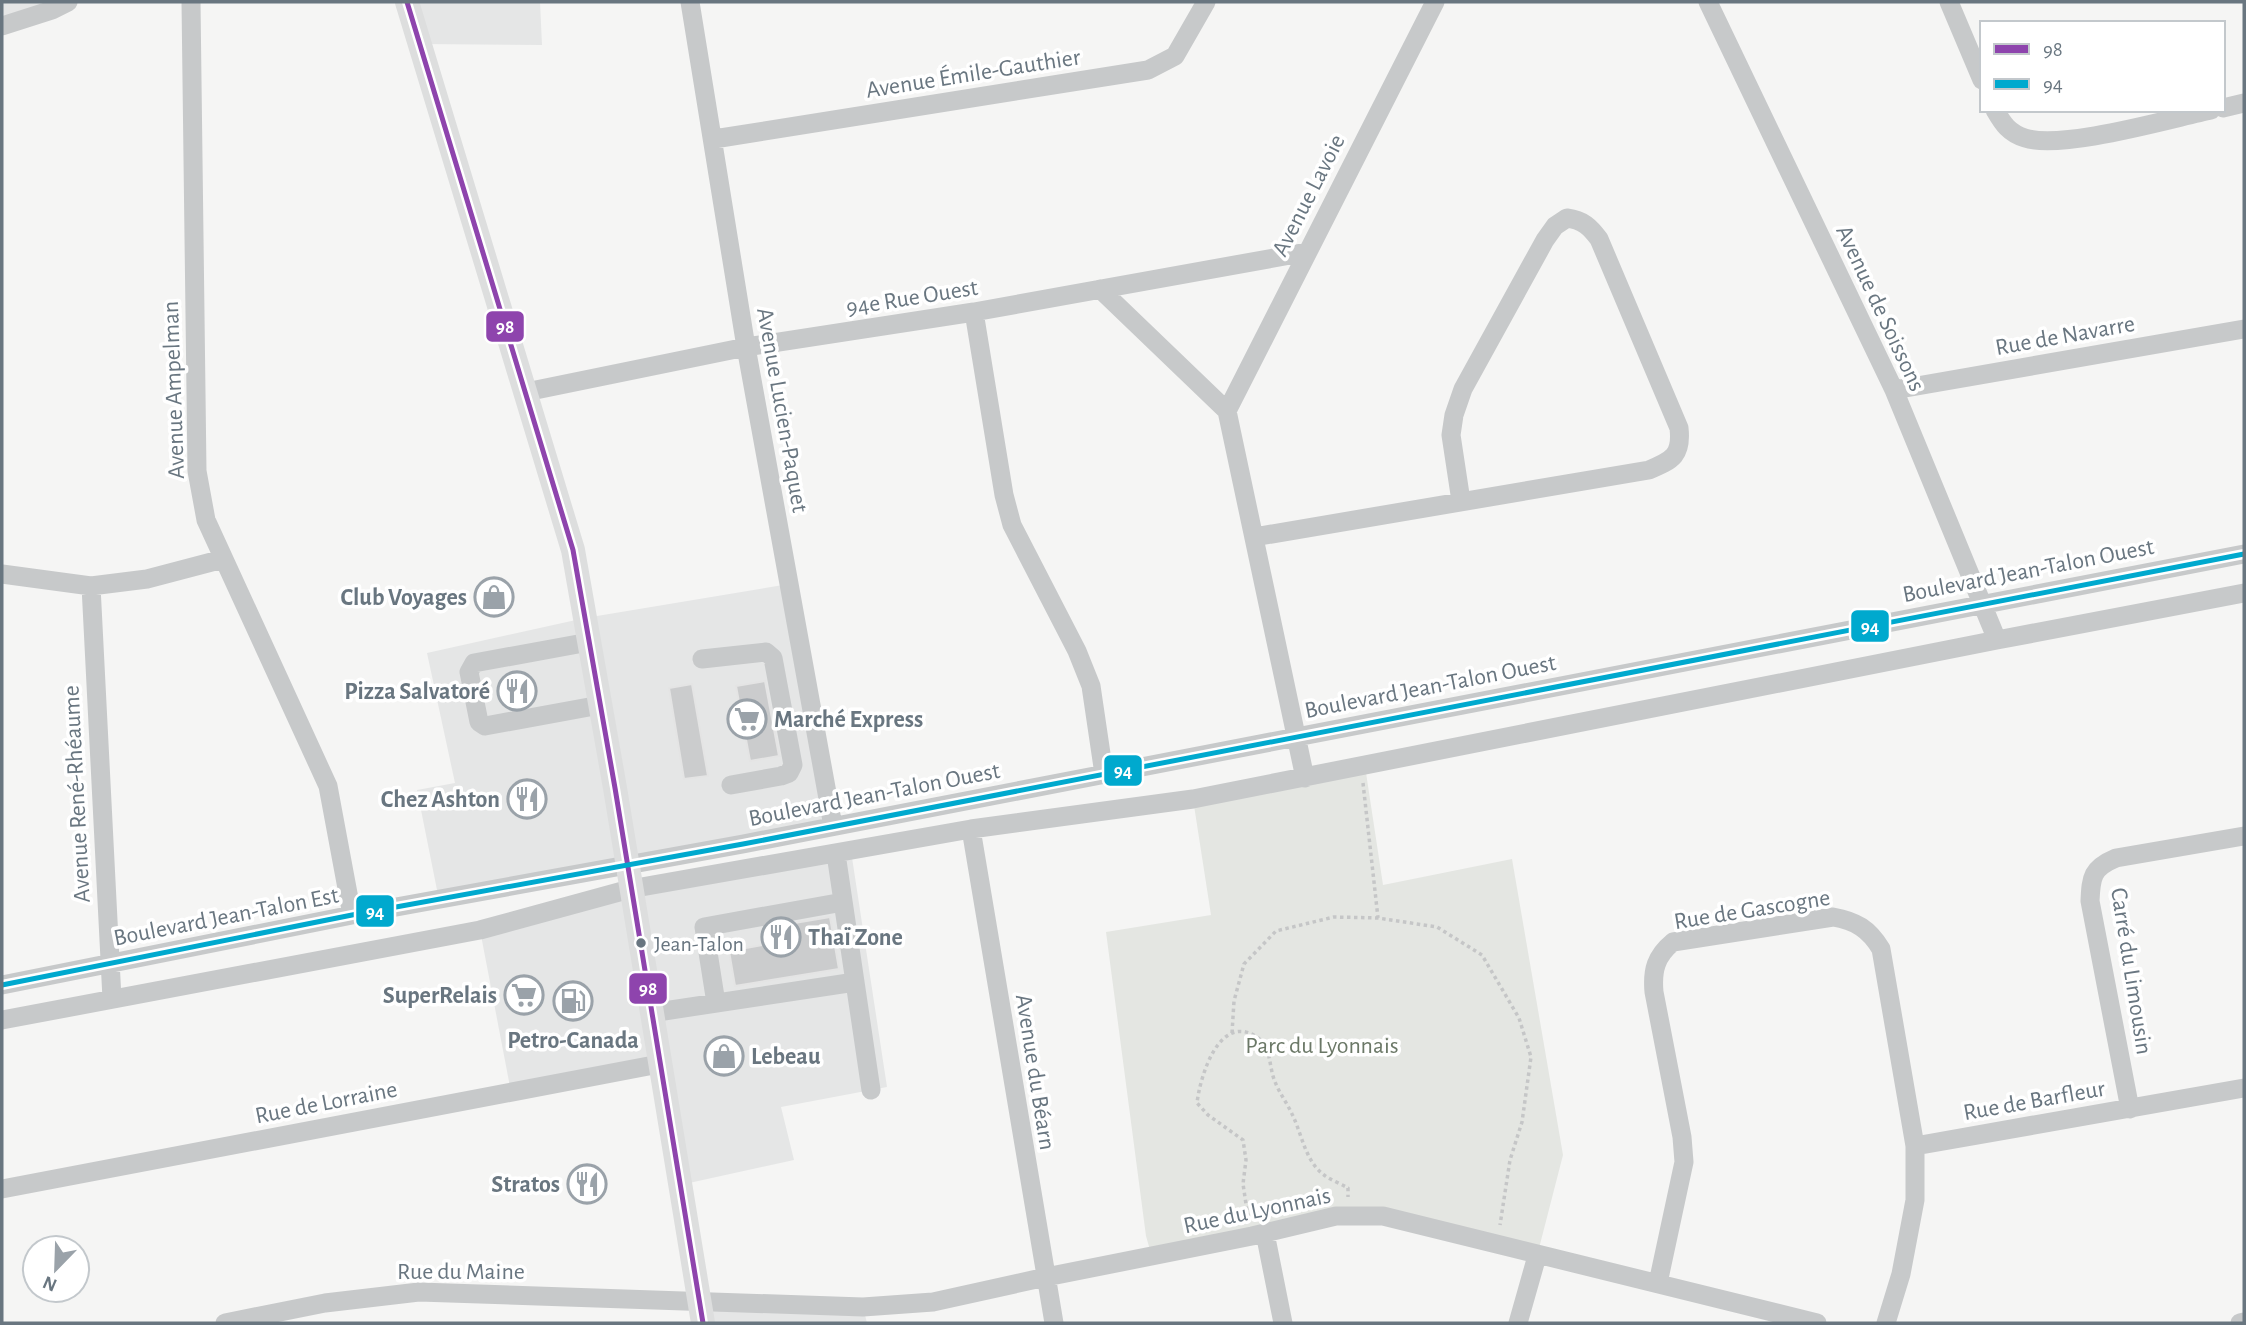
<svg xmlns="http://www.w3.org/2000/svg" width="2246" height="1325" viewBox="0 0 2246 1325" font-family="'Alegreya Sans',sans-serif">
<rect width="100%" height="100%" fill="#f5f5f4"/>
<path fill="#e5e6e6" d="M2 2H68L2 26Z
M407 2H540L542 45 420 44Z
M789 584 833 826 439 900 417 790 455 783 427 653 585 618Z
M851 851 887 1087 781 1107 794 1160 680 1185 659 1064 511 1092 480 930Z
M699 1301 863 1307 867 1323H703Z"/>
<path fill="#e4e6e2" d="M1365 766 1383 885 1512 859 1563 1155 1537 1256 1383 1216 1152 1257 1146 1236 1106 932 1211 915 1193 799Z"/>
<path fill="#cbcccd" stroke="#e4e4e4" stroke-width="2" d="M765 681 779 756 750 761 736 686Z
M692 684 708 776 684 779 669 688Z
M830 917 839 969 735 986 729 951 774 943 771 927Z"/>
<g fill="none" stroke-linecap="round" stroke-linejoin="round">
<path stroke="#c5c6c7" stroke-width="3.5" stroke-dasharray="3.5 3.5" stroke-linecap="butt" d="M1363 783 1378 918 1437 927 1482 955 1519 1018 1531 1057 1522 1122 1510 1160 1500 1225
M1232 1033 1234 1001 1244 964 1276 931 1334 917 1378 918
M1248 1217 1243 1184 1246 1160 1243 1140 1208 1115 1197 1103C1200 1077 1219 1012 1257 1037 1270 1046 1269 1062 1273 1076 1277 1090 1286 1101 1292 1114 1302 1134 1305 1161 1324 1175 1331 1180 1341 1184 1348 1188V1197"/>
<path stroke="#c7c9ca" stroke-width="19" d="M191 2 197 471 206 520 328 786 352 915
M690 2 746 347 833 826
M1708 2 1894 390 1997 640
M1949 2 1982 80
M2 26 52 10 68 2
M2223 108 2244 103
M1995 110C2003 124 2009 133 2025 138 2062 150 2169 119 2211 110
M714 139 1148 70 1175 56 1206 2
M1100 289 1227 411
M974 312 1004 495 1012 525 1077 651 1091 686 1104 774
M1894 390 2244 329
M526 392 746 347 974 312 1307 252
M1254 537 1649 470C1673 460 1682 455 1679 428L1599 239C1590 227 1583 220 1567 218L1555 226 1545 240 1463 389 1454 415 1451 435 1461 501
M2 574 91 586 147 579 223 559
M91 586 112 999
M589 642 474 663 469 672 479 722 485 726 600 705
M702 659 766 652 773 658 793 765 789 773 781 776 731 785
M1305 778 1227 411 1435 2
M971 829 1054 1323
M836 854 871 1090
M2 985 352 915 743 844 2244 554
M716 1003 704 927 843 902
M651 1013 855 982
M2 1020 480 930 630 889 971 829 1193 799 1997 640 2244 593
M2130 1109 2090 901C2091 877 2092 868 2116 858L2244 836
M1915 1146 2244 1088
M2 1189 659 1064
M1265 1233 1283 1323
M1658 1283 1684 1162 1682 1137 1654 992C1652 970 1656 956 1673 942L1833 917C1856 921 1869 929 1881 949L1915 1146V1200L1901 1274 1886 1323
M225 1323 325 1303 419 1292 863 1307 933 1302 1046 1277 1252 1236 1336 1216H1383L1817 1323
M1518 1323 1537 1256
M2240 1323 2244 1322"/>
<path stroke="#dddede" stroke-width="24" d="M407 2 573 550 615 788 703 1323"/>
<g stroke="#fff" stroke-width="10">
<path id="bus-1" d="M407 2 573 550 615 788 703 1323"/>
</g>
<g stroke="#fff" stroke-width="10">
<path id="bus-2" d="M2 985 352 915 743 844 2244 554"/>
</g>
<use href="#bus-1" stroke="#8e44ad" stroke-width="5"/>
<use href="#bus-2" stroke="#00a9ce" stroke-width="5"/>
</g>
<defs>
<g id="shop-ring" transform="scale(2.0125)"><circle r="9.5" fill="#fff" stroke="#9aa2a9" stroke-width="1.5"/><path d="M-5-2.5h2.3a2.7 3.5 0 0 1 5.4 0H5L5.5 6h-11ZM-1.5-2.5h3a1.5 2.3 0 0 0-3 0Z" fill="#9aa2a9"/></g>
<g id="restaurant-ring" transform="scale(2.0125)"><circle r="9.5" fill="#fff" stroke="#9aa2a9" stroke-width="1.5"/><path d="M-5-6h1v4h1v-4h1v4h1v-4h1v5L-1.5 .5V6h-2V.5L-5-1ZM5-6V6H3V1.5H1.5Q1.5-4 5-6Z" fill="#9aa2a9"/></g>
<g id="supermarket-ring" transform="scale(2.0125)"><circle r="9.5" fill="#fff" stroke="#9aa2a9" stroke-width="1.5"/><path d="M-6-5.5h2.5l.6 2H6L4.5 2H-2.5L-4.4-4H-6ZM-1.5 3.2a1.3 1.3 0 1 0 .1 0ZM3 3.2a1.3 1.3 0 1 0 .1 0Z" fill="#9aa2a9"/></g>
<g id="fuel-ring" transform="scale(2.0125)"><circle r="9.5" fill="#fff" stroke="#9aa2a9" stroke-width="1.5"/><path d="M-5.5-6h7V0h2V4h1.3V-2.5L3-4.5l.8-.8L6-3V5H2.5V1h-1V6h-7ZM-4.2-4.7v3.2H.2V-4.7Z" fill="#9aa2a9"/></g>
</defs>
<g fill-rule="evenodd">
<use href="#shop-ring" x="494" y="597"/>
<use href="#restaurant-ring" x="517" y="691"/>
<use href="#supermarket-ring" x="747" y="719"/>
<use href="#restaurant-ring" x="527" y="799"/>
<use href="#restaurant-ring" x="781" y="937"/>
<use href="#supermarket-ring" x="524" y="995"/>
<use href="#fuel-ring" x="573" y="1001"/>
<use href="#shop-ring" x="724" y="1056"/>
<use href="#restaurant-ring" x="587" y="1184"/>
</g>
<circle fill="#697680" stroke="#fff" stroke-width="2.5" cx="641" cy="943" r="6"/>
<g text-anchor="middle" stroke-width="7" stroke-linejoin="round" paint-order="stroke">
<g font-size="22" fill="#697680" stroke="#fff" text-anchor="start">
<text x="654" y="951">Jean-Talon</text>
</g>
<g font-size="24" fill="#697680" stroke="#fff">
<text transform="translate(973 73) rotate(-9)" y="8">Avenue Émile-Gauthier</text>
<text transform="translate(1308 195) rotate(-63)" y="8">Avenue Lavoie</text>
<text transform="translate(912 297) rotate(-9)" y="8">94e Rue Ouest</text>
<text transform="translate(1881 308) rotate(65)" y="8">Avenue de Soissons</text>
<text transform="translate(2065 335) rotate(-10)" y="8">Rue de Navarre</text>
<text transform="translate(173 390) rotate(-92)" y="8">Avenue Ampelman</text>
<text transform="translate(783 410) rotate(80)" y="8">Avenue Lucien-Paquet</text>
<text transform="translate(2028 570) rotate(-11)" y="8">Boulevard Jean-Talon Ouest</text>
<text transform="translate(1430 686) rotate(-11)" y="8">Boulevard Jean-Talon Ouest</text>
<text transform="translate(76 794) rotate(-93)" y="8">Avenue René-Rhéaume</text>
<text transform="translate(874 794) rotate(-11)" y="8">Boulevard Jean-Talon Ouest</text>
<text transform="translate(1752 909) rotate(-9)" y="8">Rue de Gascogne</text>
<text transform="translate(226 916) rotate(-11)" y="8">Boulevard Jean-Talon Est</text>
<text transform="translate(2132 971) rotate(81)" y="8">Carré du Limousin</text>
<text transform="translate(1036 1072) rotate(81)" y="8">Avenue du Béarn</text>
<text transform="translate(2034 1100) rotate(-10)" y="8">Rue de Barfleur</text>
<text transform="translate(326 1102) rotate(-11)" y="8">Rue de Lorraine</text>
<text transform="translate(1257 1210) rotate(-12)" y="8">Rue du Lyonnais</text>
<text x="461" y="1279">Rue du Maine</text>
</g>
<g font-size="24" font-weight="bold" fill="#697680" stroke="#fff" text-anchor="end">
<text x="467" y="605">Club Voyages</text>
<text x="490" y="699">Pizza Salvatoré</text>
<text x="774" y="727" text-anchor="start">Marché Express</text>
<text x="500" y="807">Chez Ashton</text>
<text x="808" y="945" text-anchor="start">Thaï Zone</text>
<text x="497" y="1003">SuperRelais</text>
<text x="573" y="1048" text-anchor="middle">Petro-Canada</text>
<text x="751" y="1064" text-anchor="start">Lebeau</text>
<text x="560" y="1192">Stratos</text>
</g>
<g font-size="24" fill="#6b7867" stroke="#fff">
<text x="1322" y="1053">Parc du Lyonnais</text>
</g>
</g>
<g stroke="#fff" stroke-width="2.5">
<rect x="485" y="310" width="40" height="33" rx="7" fill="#8e44ad"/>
<rect x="1850" y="609" width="40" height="34" rx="7" fill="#00a9ce"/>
<rect x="1103" y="754" width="40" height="33" rx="7" fill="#00a9ce"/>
<rect x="355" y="894" width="40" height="34" rx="7" fill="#00a9ce"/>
<rect x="628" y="972" width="40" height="33" rx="7" fill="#8e44ad"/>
</g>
<g font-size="19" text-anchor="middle" font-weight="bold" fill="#fff">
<text x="505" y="333">98</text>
<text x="1870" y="633">94</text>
<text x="1123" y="777">94</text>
<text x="375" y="918">94</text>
<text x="648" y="995">98</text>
</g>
<rect width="2246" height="1325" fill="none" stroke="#697680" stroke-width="7"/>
<rect x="1980" y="21" width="245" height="91" fill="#ffffff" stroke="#c3c8cc" stroke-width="2"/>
<rect x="1994" y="44" width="35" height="10" fill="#8e44ad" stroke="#c3c8cc" stroke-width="2"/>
<text x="2043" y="56" font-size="21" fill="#697680">98</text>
<rect x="1994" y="79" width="35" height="10" fill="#00a9ce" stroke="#c3c8cc" stroke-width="2"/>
<text x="2043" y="91" font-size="21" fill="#697680">94</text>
<g transform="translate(56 1269) rotate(203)"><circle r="33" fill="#ffffff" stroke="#c3c8cc" stroke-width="2"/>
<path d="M0-5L12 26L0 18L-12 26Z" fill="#9aa2a9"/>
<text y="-10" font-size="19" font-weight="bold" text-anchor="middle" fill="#697680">N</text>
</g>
</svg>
